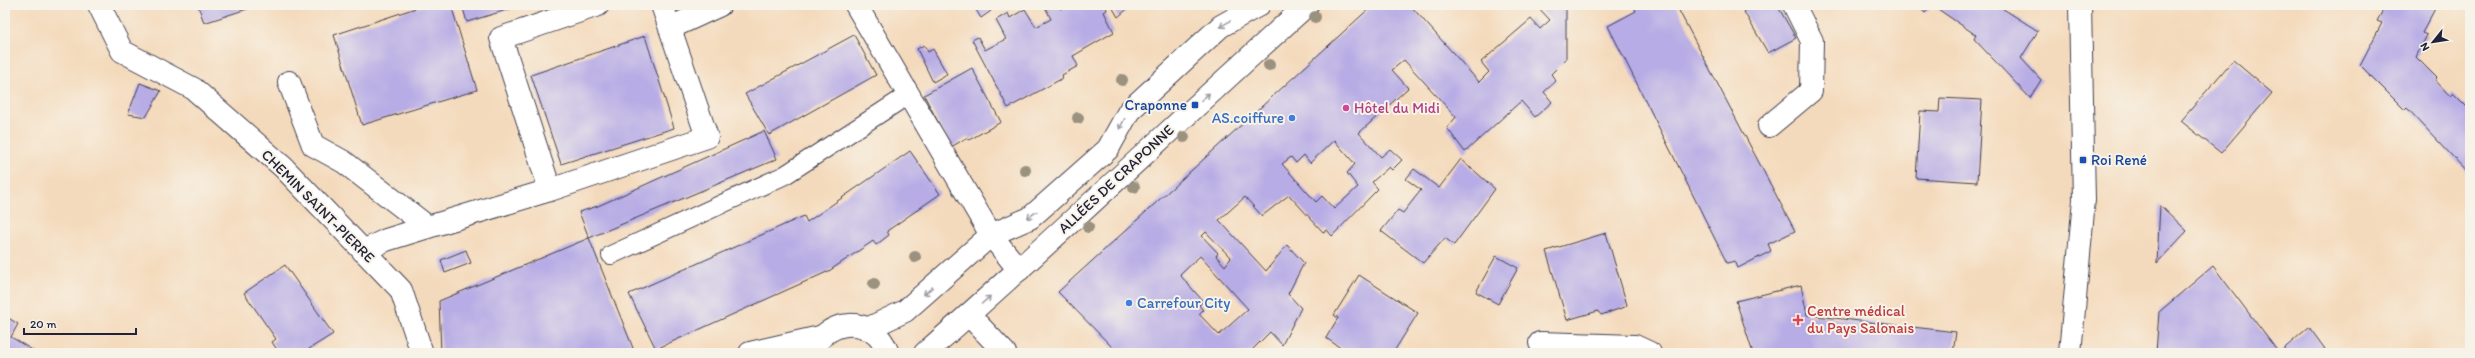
<svg xmlns="http://www.w3.org/2000/svg" width="2475" height="358" viewBox="0 0 2475 358" font-family="Itim,sans-serif">
<rect width="100%" height="100%" fill="#f7f3e8"/>
<filter id="ink" filterUnits="userSpaceOnUse"><feTurbulence type="fractalNoise" baseFrequency=".025" numOctaves="2"/><feDisplacementMap in="SourceGraphic" scale="8" xChannelSelector="R" yChannelSelector="G"/><feConvolveMatrix kernelMatrix="1 2 1 2 8 2 1 2 1" color-interpolation-filters="sRGB"/></filter>
<filter id="wash" filterUnits="userSpaceOnUse"><feTurbulence type="fractalNoise" baseFrequency=".012" numOctaves="4" result="noise"/><feDisplacementMap in="SourceGraphic" scale="16" xChannelSelector="R" yChannelSelector="G"/><feGaussianBlur stdDeviation="0.9" result="paint"/><feColorMatrix in="noise" values="0 0 0 0 0 0 0 0 0 0 0 0 0 0 0 0 0 1.4 0 .05"/><feComposite in="paint" operator="in"/></filter>
<g filter="url(#wash)">
<rect width="100%" height="100%" fill="#f4dabc"/>
<g id="blocks">
<path fill="#b7ace5" fill-rule="evenodd" d="M198 5H259L204 23Z
M425 5H451L477 90 362 125 334 35Z
M462 5H523L467 22Z
M973 5H987L991 11 981 18Z
M1044 5H1057L1060 9 1067 5H1105L1107 10 1104 12 1114 32 1073 56 1078 66 1062 75 1063 78 1008 108 972 40 978 37 985 50 1006 39 996 20 1008 13 1010 18 1025 9 1036 27 1051 19Z
M1111 5H1132L1118 17Z
M1373 5H1410L1479 82 1489 72 1481 62 1531 19 1540 29 1550 20 1536 5H1566V59L1551 74 1556 81 1544 92 1552 102 1535 117 1521 101 1465 152 1447 128 1456 117 1404 60 1392 70 1408 88 1359 133 1381 157 1390 149 1402 160 1392 170 1389 167 1372 182 1378 189 1332 236 1327 230 1323 232 1289 195 1262 216 1245 197 1219 220 1266 271 1287 245 1304 263 1288 294 1301 308 1282 345 1270 332 1249 353H1118L1058 292ZM1334 140 1355 164 1347 173 1358 187 1334 209 1322 196 1316 202 1282 164 1291 157 1296 163 1304 155 1310 163ZM1206 232 1231 258 1225 266 1216 256 1218 253 1202 236ZM1200 256 1248 309 1219 335 1199 314 1203 310 1199 305 1203 301 1180 275Z
M1633 5H1676L1795 231 1768 244 1771 251 1738 268 1735 261 1727 263 1608 26 1636 11Z
M1740 5H1777L1796 38 1768 53Z
M1916 5H1932L1925 13Z
M1932 5H1997L2038 31 2021 58 2041 80 2030 98 1974 39 1976 35Z
M2386 5H2437L2422 33 2427 35 2416 57 2437 78 2435 80 2450 96 2453 93 2470 110 2469 174 2407 108 2405 110 2360 65 2382 23 2377 21Z
M854 35 876 75 769 135 745 94Z
M645 36 674 128 561 164 531 75Z
M924 45 928 52 933 49 947 74 933 82 917 49Z
M2233 60 2272 93 2221 153 2181 121Z
M972 68 1001 122 969 140 968 137 951 147 924 95Z
M140 83 161 91 146 117 128 114Z
M1940 98 1982 100 1977 182 1916 178 1920 111 1939 112Z
M764 131 777 159 589 238 579 212 598 206Z
M910 151 940 194 887 231 889 235 876 245 873 241 829 271 656 349 629 294 804 216 807 222Z
M1461 159 1495 189 1454 245 1445 238 1423 263 1381 231 1398 210 1403 213 1421 190 1406 179 1414 169 1439 188Z
M2160 205 2187 231 2157 263Z
M1606 233 1627 305 1625 307 1601 315 1598 311 1567 320 1546 251Z
M589 238 635 353H441L439 301Z
M466 250 471 263 445 273 441 260Z
M1496 256 1518 268 1498 304 1476 292Z
M285 265 333 334 309 349 312 353H279L272 342 276 339 244 293Z
M2213 266 2279 353 2309 327 2325 349 2320 353H2156L2159 312Z
M1359 275 1418 313 1393 353H1348L1326 338 1338 318 1334 315Z
M1801 285 1807 315 1956 332 1953 353H1753L1736 301Z
M5 316 18 324 11 337 37 353H5Z"/>
</g>
</g>
<g filter="url(#ink)">
<use href="#blocks" fill-opacity="0" stroke="#423e4e" stroke-width="1"/>
<g fill="none" stroke-linecap="round" stroke-linejoin="round">
<g stroke="#423e4e" stroke-width="20">
<path id="lane" d="M611 255 785 175 908 95"/>
</g>
<g stroke="#423e4e" stroke-width="24">
<path id="street" d="M99 5 122 51 194 89 283 167 401 290 422 353
M856 5 991 235 1019 270
M670 28 720 5
M289 82 313 145 344 162 428 227 550 190 707 137 662 5
M1769 126 1811 91 1812 41 1794 5
M550 190 501 38 598 5
M363 251 386 240 428 227
M969 315 1005 353
M1540 343 1635 346 1650 353
M750 353 820 337"/>
</g>
<g stroke="#423e4e" stroke-width="24">
<path id="secondary" d="M867 329 905 311 991 235 1030 218 1108 149 1129 111 1221 26 1259 5
M811 353C826 317 874 314 888 353
M925 353C1055 240 1179 120 1307 5
M2070 353 2084 200 2080 5"/>
</g>
<use href="#lane" stroke="#fff" stroke-width="18"/>
<use href="#street" stroke="#fff" stroke-width="22"/>
<use href="#secondary" stroke="#fff" stroke-width="22"/>
</g>
<g fill="#9a917e">
<circle cx="1315" cy="17" r="6"/>
<circle cx="1269" cy="65" r="6"/>
<circle cx="1122" cy="80" r="6"/>
<circle cx="1078" cy="118" r="6"/>
<circle cx="1184" cy="137" r="6"/>
<circle cx="1025" cy="170" r="6"/>
<circle cx="1134" cy="187" r="6"/>
<circle cx="1088" cy="227" r="6"/>
<circle cx="915" cy="257" r="6"/>
<circle cx="874" cy="284" r="6"/>
</g>
<defs><path id="oneway-shaft" d="M-6 0H5M1.5-3L5.5 0L1.5 3" fill="none" stroke-width="1.6" stroke-linecap="round" stroke-linejoin="round"/></defs>
<g stroke="#9c9ca7">
<use href="#oneway-shaft" transform="translate(1225 24) rotate(148)"/>
<use href="#oneway-shaft" transform="translate(1205 97) rotate(-42)"/>
<use href="#oneway-shaft" transform="translate(1122 124) rotate(118)"/>
<use href="#oneway-shaft" transform="translate(1032 215) rotate(144)"/>
<use href="#oneway-shaft" transform="translate(928 291) rotate(139)"/>
<use href="#oneway-shaft" transform="translate(986 300) rotate(-42)"/>
</g>
</g>
<g fill="#1a4fb4" stroke="#f7f3e8" stroke-width="1.5">
<rect x="1191" y="101" width="8" height="8" rx="2"/>
<rect x="2079" y="156" width="8" height="8" rx="2"/>
</g>
<circle fill="#d1479c" stroke="#f7f3e8" stroke-width="1.5" cx="1346" cy="108" r="4"/>
<g fill="#3f7fe0" stroke="#f7f3e8" stroke-width="1.5">
<circle cx="1292" cy="118" r="4"/>
<circle cx="1129" cy="303" r="4"/>
</g>
<path fill="#e0444e" stroke="#f7f3e8" stroke-width="1.5" d="M1796 314h4v4h4v4h-4v4h-4v-4h-4v-4h4z"/>
<g text-anchor="middle" stroke-width="4" stroke-linejoin="round" paint-order="stroke">
<g font-size="15" fill="#164399" stroke="#f7f3e8" text-anchor="end">
<text x="1187" y="110">Craponne</text>
<text x="2091" y="165" text-anchor="start">Roi René</text>
</g>
<g font-size="15" fill="#b23c85" stroke="#f7f3e8" text-anchor="start">
<text x="1354" y="113">Hôtel du Midi</text>
</g>
<g font-size="15" fill="#366cbe" stroke="#f7f3e8" text-anchor="end">
<text x="1284" y="123">AS.coiffure</text>
<text x="1137" y="308" text-anchor="start">Carrefour City</text>
</g>
<g font-size="15" fill="#22223b" stroke="#f7f3e8">
<text transform="translate(1116 179) rotate(-43)" y="5">ALLÉES DE CRAPONNE</text>
<text transform="translate(318 206) rotate(45)" y="5">CHEMIN SAINT-PIERRE</text>
</g>
<g font-size="15" fill="#be3a42" stroke="#f7f3e8" text-anchor="start">
<text x="1807" y="316">Centre médical<tspan x="1807" dy="17">du Pays Salonais</tspan></text>
</g>
</g>
<rect width="2475" height="358" fill="none" stroke="#f7f3e8" stroke-width="20"/>
<g transform="translate(2433 42) rotate(240)" stroke="#f7f3e8" stroke-width="3" paint-order="stroke">
<path d="M0-3L7 15L0 10L-7 15Z" fill="#22223b"/>
<text y="-6" font-size="11" font-weight="bold" text-anchor="middle" fill="#22223b">N</text>
</g>
<path d="M24 328v6h112v-6" fill="none" stroke="#22223b" stroke-width="2"/>
<text x="30" y="328" font-size="12" fill="#22223b" stroke="#f7f3e8" stroke-width="3" paint-order="stroke">20 m</text>
</svg>
